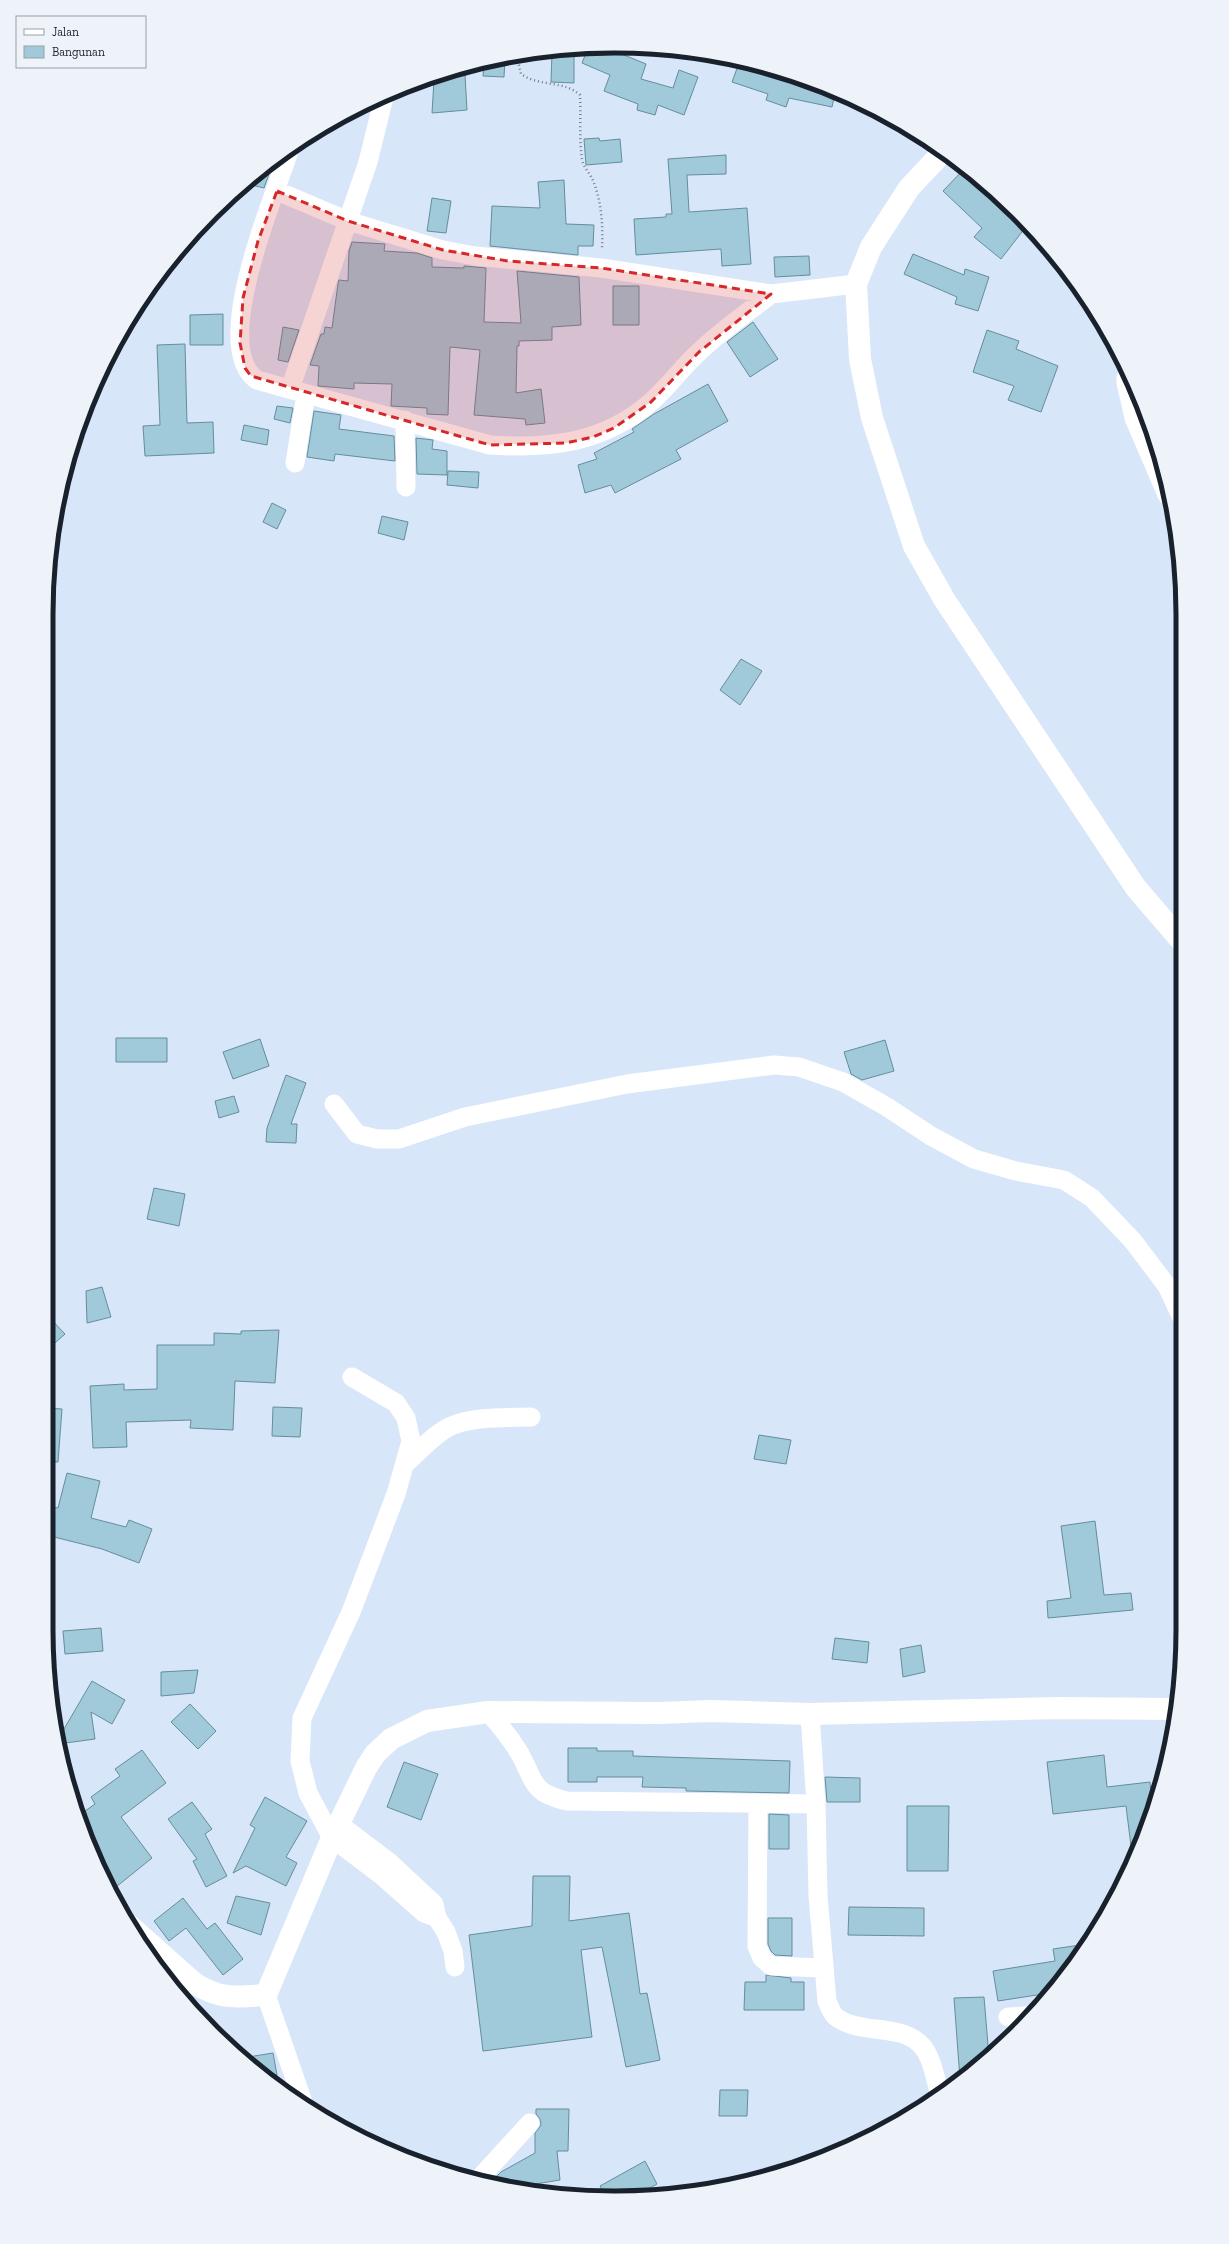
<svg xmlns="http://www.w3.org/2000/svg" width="1229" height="2244" viewBox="0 0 1229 2244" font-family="'Zilla Slab',serif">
<rect width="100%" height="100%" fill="#d8e6f9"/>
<path fill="#a0cad9" stroke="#658d9b" d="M588 48H607L646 64 641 79 673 88 679 70 698 77 684 115 658 105 655 115 637 110 638 104 604 91 610 75 582 63Z
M552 52 574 53V83L551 82Z
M505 59 504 77 483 76 484 63Z
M739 63 775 74 776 71 797 76 835 93 832 107 789 98 786 107 766 100 768 94 732 82Z
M465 75 467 110 432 113 434 80Z
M599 138 600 141 620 139 622 162 586 165 584 139Z
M726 155V174L687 175 689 212 747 208 751 264 722 266 721 249 636 255 634 219 666 217V214H672L668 159Z
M274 160 264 188 247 184 268 164Z
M964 169 990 187 997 195 994 198 1009 210 1025 228 1001 259 974 237 982 228 943 191Z
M564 180 566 224 594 225 593 246H578V255L490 246 492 206 540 208 538 182Z
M432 198 451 201 446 233 427 231Z
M352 242 385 244 384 251 417 253 432 258V267L464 268V266L486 268 484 322 521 323 517 271 579 277 581 325 552 327V340L519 341V346H517L516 393 541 389 545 423 526 425 525 419 474 415 480 350 450 347 448 415 427 414V408L391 406 392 384 354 383V389L318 386 319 366 310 365 321 334H324L325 327 332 328 338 284 339 280 348 281 349 251Z
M913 254 964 275 965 269 989 277 978 311 955 304 957 297 904 274Z
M809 256 810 275 775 277 774 257Z
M613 286H639V325H613Z
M223 314V345H190V315Z
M753 322 778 359 750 377 727 342Z
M283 327 299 330 288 362 278 360Z
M987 330 1019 341 1016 349 1058 366 1041 412 1008 400 1014 386 973 372Z
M185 344 187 423 213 422 214 453 145 456 143 426 160 425 157 345Z
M708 384 728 421 676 450 681 459 615 493 611 485 585 493 578 465 597 459 594 453 634 432 632 429 654 414Z
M277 406 293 408 290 423 274 419Z
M314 411 341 415 339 429 394 436 395 461 335 454 334 461 307 457Z
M244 425 269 430 267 445 241 440Z
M416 438 433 440 432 449 447 451V475L417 474Z
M448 471 479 472 478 488 447 485Z
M272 503 286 510 277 529 263 522Z
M382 516 408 522 404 540 378 533Z
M741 659 762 671 740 705 720 690Z
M116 1038H167V1062H116Z
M260 1039 269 1066 233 1079 223 1052Z
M885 1040 894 1071 862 1080 851 1074 844 1052Z
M286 1075 306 1083 291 1124H297L296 1143 266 1142 267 1128Z
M234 1096 239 1112 219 1118 215 1101Z
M154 1188 185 1194 179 1226 147 1219Z
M102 1287 111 1317 87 1323 86 1291Z
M46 1314 65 1334 46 1351Z
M279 1330 275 1383 235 1381 233 1430 190 1428 191 1420 126 1422 127 1447 93 1448 90 1386 124 1384V1390L157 1389V1345H214V1333L241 1334V1331Z
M273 1407 302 1408 300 1437 272 1436Z
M46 1408 62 1409 58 1462H46Z
M759 1435 791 1440 786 1464 754 1459Z
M67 1473 100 1481 91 1518 126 1527 129 1520 152 1529 139 1563 102 1549 46 1535V1517L50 1506 58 1508Z
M1095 1521 1104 1595 1131 1593 1133 1610 1048 1618 1047 1601 1071 1598 1061 1526Z
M101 1628 103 1651 65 1654 63 1631Z
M835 1638 869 1642 867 1663 832 1659Z
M921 1645 925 1672 903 1677 900 1649Z
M198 1670 194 1693 161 1696V1672Z
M92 1681 125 1700 112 1724 91 1712 95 1739 58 1744 57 1741Z
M190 1704 216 1731 198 1749 171 1722Z
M568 1748H597V1751H633V1756L790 1761 789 1793 686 1791V1788L642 1787 643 1777H597V1782H568Z
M142 1750 166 1783 121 1817 152 1858 116 1887 103 1872 78 1816 95 1804 91 1797 120 1776 115 1769Z
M1104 1755 1107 1787 1150 1782 1152 1804 1132 1854 1126 1806 1053 1814 1047 1762Z
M404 1762 438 1774 421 1820 387 1807Z
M825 1777 860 1778V1802H827Z
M265 1797 307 1821 286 1857 297 1863 286 1886 246 1866 233 1873 255 1828 250 1825Z
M192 1802 212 1829 205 1834 227 1876 206 1887 193 1861 197 1859 168 1819Z
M907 1806H949L948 1871H907Z
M769 1814 789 1815V1849H769Z
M533 1876H570L569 1921 629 1913 640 1994 647 1993 660 2060 626 2067 602 1947 581 1950 592 2037 483 2051 469 1935 532 1926Z
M236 1896 270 1903 261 1935 227 1923Z
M183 1898 207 1929 215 1923 243 1959 223 1975 186 1928 169 1941 154 1921Z
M849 1907 924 1908V1936L848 1935Z
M768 1918H792V1956L775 1955 771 1951 768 1944Z
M1087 1944 1065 1976 1050 1993 998 2001 993 1971 1055 1961 1053 1949Z
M766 1975 791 1978V1982H804V2010H744L745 1982H766Z
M984 1997 989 2057 960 2079 954 1998Z
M273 2053 277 2075 266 2077 242 2058Z
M720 2090H748L747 2116H719Z
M536 2109H569L568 2151H557L560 2180 529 2185 523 2188 491 2182 501 2172 535 2153V2133L541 2125 540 2119 536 2114Z
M645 2161 657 2184 635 2197H606L600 2186Z"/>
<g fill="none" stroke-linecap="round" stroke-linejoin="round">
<path stroke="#727c8b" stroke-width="2.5" stroke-dasharray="1 3" stroke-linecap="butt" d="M517 57 521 74C539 87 564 80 580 95 581 115 579 138 582 159 584 169 591 174 594 183 602 204 603 228 602 249"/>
<path stroke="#fff" stroke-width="19" d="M289 151C275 196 209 347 257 380L490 445C550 449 605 443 652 401 669 386 683 366 700 351 722 330 747 313 771 294
M277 191 348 221 443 250 475 256 601 268 771 294 856 284
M1126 378V383L1134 418 1167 495
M290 389 368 162 384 97
M405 420 406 487
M295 463 306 394
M334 1104 357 1134 377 1139H399L465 1117 627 1084 774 1065 799 1067 843 1082 887 1107 931 1136 974 1159 1016 1171 1064 1180 1092 1198 1133 1241 1167 1286 1181 1316
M352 1377 396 1403 406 1418 411 1441 396 1494 351 1612 302 1718 300 1761 308 1793 332 1838 381 1875 424 1913 437 1918
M406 1463C420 1451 434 1434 451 1426 476 1416 505 1418 531 1417
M488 1712C500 1725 511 1739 520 1754 535 1781 531 1793 567 1801L816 1804
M810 1714 816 1804 818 1896 827 2001C829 2006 832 2014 836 2017 862 2036 900 2022 922 2046 933 2059 935 2079 940 2095
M758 1803 757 1946 762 1958 771 1966 823 1968
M326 1825 339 1824 389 1862 434 1904 437 1918 446 1932 453 1951 455 1967
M266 1995 304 2105
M1008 2017 1027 2016
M478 2180 530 2123"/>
<path stroke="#fff" stroke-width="22" d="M942 153 909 188 871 247 856 284 860 359 872 418 914 546 944 599 1136 888 1179 938
M130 1926 194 1983C221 2000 235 1997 266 1995L332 1838 366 1768 375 1754 391 1739 427 1721 488 1712 659 1713 710 1711 810 1714 1058 1708 1175 1709"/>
</g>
<path fill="#d62828" fill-opacity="0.2" stroke="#d62828" stroke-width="3" stroke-dasharray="8 5" stroke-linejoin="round" d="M277 191 348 221 443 250 508 261 601 268 771 294 699 352 651 402 614 428 593 437 566 443 490 445 251 376 245 368 240 343 243 298 258 241Z"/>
<path d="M0 0H1229V2244H0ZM614 53H615A561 561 0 0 1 1176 614V1630A561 561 0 0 1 615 2191H614A561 561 0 0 1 53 1630V614A561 561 0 0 1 614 53Z" fill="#eef3f9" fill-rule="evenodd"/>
<path fill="none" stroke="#19212c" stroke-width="5" d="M614 53H615A561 561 0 0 1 1176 614V1630A561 561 0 0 1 615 2191H614A561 561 0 0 1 53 1630V614A561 561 0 0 1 614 53Z"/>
<rect x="16" y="16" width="130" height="52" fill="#eef3f9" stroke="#999fa7"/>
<rect x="24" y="29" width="20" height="6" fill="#ffffff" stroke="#999fa7"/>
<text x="52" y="36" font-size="12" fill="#19212c">Jalan</text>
<rect x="24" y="46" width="20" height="12" fill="#a0cad9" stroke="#999fa7"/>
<text x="52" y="56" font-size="12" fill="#19212c">Bangunan</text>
</svg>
